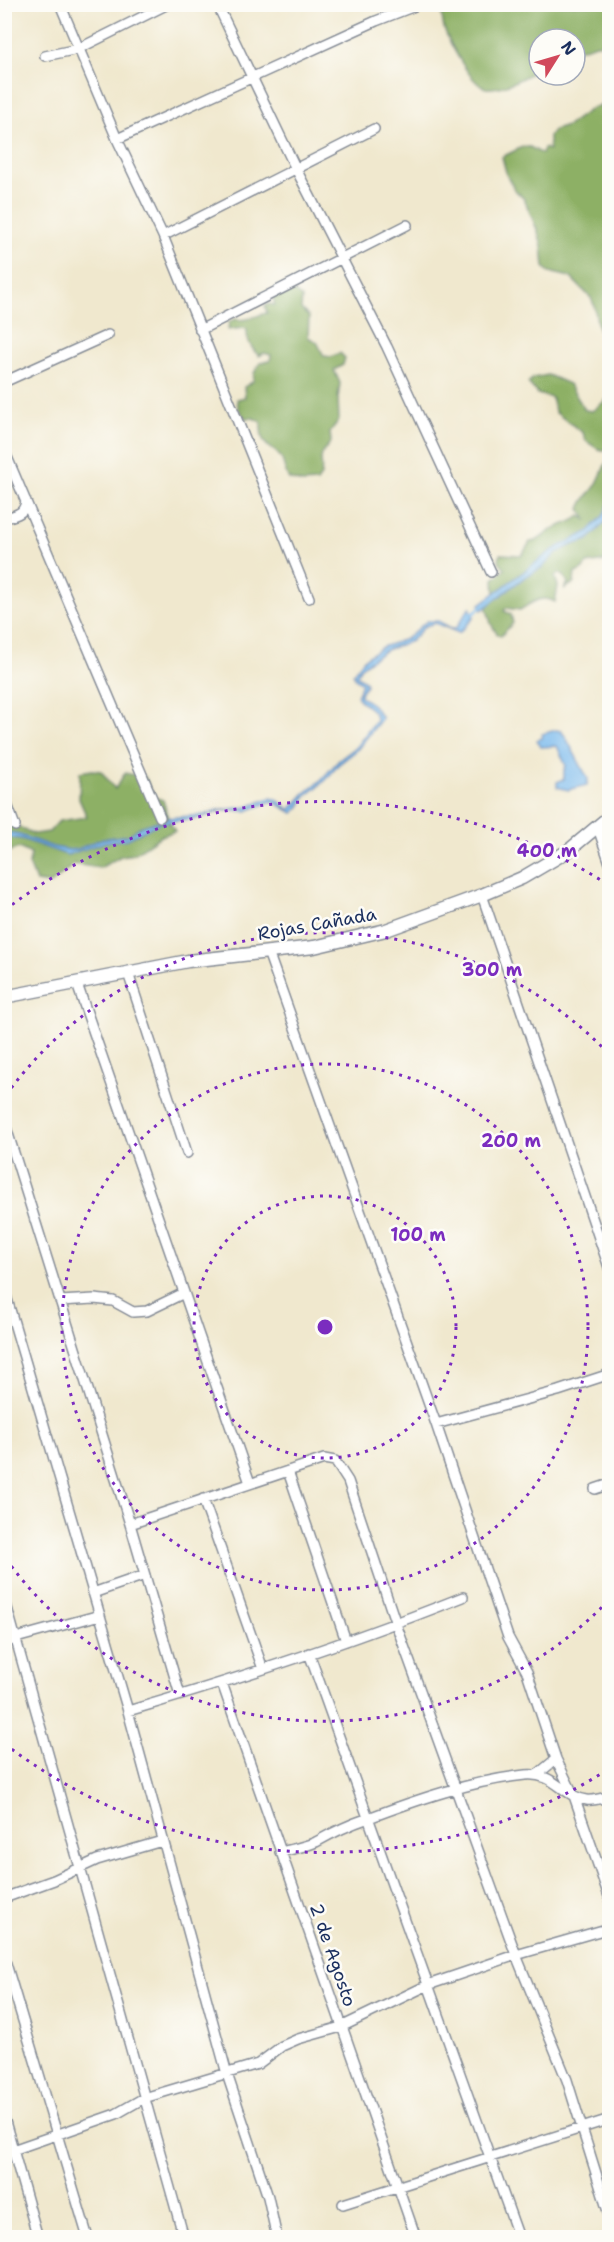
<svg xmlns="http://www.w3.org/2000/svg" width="614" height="2242" viewBox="0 0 614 2242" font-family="'Shantell Sans',sans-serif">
<rect width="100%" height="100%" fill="#fdfcf7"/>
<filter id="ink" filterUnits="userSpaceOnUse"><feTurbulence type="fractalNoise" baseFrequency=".0167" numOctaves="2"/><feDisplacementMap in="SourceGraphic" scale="12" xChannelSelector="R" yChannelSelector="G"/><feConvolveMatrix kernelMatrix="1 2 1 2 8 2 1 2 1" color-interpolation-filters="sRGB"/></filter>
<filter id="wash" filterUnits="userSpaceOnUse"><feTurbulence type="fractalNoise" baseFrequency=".008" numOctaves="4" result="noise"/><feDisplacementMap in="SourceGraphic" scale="24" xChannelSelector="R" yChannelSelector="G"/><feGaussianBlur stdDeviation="1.35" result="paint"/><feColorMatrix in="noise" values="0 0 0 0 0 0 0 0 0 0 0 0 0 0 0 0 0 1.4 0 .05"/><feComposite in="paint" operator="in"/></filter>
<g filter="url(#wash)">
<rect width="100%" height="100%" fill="#f0e8ce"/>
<path fill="#8db065" stroke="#547062" stroke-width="1.5" d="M440 5H609V43L596 44 575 51V39H539V69C524 77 503 90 486 88 471 85 449 42 444 28 442 20 442 12 440 5Z
M609 102V350L598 327 594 305 591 298 570 277 549 272 544 267 542 246 538 232 524 199 514 189 507 176 502 157 522 147H530L542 154 544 148 549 150V136L554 130 567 126 592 108Z
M289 290H292L302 298 301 309 309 317 308 337 317 342 324 356 331 357 340 353 345 358 343 365 334 370 340 383 338 398 339 420 330 432 331 442C315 460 324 457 321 476L317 482 302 483 289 479C285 473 285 467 282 460 275 443 260 454 261 422L253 418H245L238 408 237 399 245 397 244 387 253 381 254 373 260 363 270 361 271 355 264 353 259 356C252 350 246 339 247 330L244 328 228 330 229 322 235 319C248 322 255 315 267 313L265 306 268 304 275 305 273 298 276 293 287 294Z
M548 375 569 384 585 410 592 411 609 398V451L598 449 586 441 583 433 555 412 552 398 538 394 528 383 533 378Z
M609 458 610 552 605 561 587 564 581 571 575 573 574 583 564 589 568 583 564 576 559 573 555 577 558 586 555 602C542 594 532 603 520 610L506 608 504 611 511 614 513 623 501 636 498 635 491 624 486 605 495 599 494 579 505 569 499 561 500 554 522 555 530 542C539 542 543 535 550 531 559 524 571 524 580 516L587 520 580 509C583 499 588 496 594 488 600 480 603 467 609 458Z
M92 770 101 771 115 789 125 773 145 777 154 797 163 800 170 823 175 831 161 836 134 854 121 856 100 868 74 864 51 884 36 882 29 864 31 854 19 848 5 853V821L34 834 49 832 59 821 87 817 79 799 80 772Z"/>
<path fill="#79b9ed" stroke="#4a74a6" stroke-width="1.5" d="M609 504V518L588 540 572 545 556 553 543 567 525 577 482 610 480 604 553 550 588 532 603 516Z
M470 607 474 617 459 633 435 623 425 626 411 641 386 650 372 659 360 668 357 676 365 681 366 685 361 691 360 696 373 705 382 718 357 750 338 765 326 780 306 796 299 808 293 813 272 801 247 811 224 810 200 818 159 823 128 839 105 842 67 855 22 839 5 837 4 833H14L53 847 70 850 78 849 101 839 129 835 140 827 167 818 202 815 218 810 247 807 270 798 276 799 290 810 304 794 320 781 339 760 356 747 376 720C376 708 362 706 357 696L362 683 355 678 353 673 364 659 382 647 406 639 427 621H438L453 629 456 628Z
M556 730 561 731 565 736 588 779 587 785 568 790 557 787V782L564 779V771L566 766 557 746 541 747 537 740 542 738V734Z"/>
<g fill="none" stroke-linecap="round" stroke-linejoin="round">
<path stroke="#79b9ed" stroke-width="3" d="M471 615 482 606"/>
</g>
</g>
<g filter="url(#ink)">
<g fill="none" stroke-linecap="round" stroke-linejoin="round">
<g stroke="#868c96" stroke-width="12">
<path id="minor" d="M60 4 117 139 163 236 309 598
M217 4 296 169 387 347 491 572
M45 56 78 49 168 4
M117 139 376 21 420 4
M163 236 374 129
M200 330 407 225
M4 382 108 335
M4 450 160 817
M4 519C16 514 24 515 26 501
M4 796 15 826
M598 828 610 863
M482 895 610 1270
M268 952 436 1424 508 1637 527 1672 556 1759 574 1796 610 1899
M128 973 187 1153
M77 984 250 1483
M4 1121 130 1524 180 1695
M4 1289 128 1711 227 2074 268 2197 277 2238
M60 1301 94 1299 113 1301 133 1312 147 1311 184 1293
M436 1424 558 1391 610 1374
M288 1471 346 1641
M595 1489 610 1484
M203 1499 263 1669
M130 1524 324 1459 335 1461 348 1481 396 1624 516 1955 567 2080 610 2218
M93 1593 145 1575
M4 1597 184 2238
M4 1643 16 1638 100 1615
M309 1653 519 2238
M222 1683 416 2238
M128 1711C241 1678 353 1641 463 1597
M538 1774 556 1759
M280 1852C292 1849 305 1847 316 1842 332 1833 348 1825 366 1819 416 1800 471 1781 525 1775 555 1772 561 1796 587 1800 594 1801 602 1798 610 1796
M4 1898 54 1880 97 1860 162 1841
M4 1957 88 2238
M4 2118 38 2238
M4 2153 116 2114 144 2098 258 2064 282 2046 298 2039 341 2027 428 1985 516 1955 610 1928
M343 2204 610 2119"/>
</g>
<g stroke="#868c96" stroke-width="15">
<path id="major" d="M4 997 188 961 314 947 386 930 482 895 522 878 568 851 610 816"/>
</g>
<use href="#minor" stroke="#fff" stroke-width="9"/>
<use href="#major" stroke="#fff" stroke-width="12"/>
</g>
</g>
<g fill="none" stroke="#7b2cbf" stroke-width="3" stroke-dasharray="3 6">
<circle cx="325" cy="1327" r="131"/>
<circle cx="325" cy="1327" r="263"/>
<path d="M608 1601A394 394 0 0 1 6 1559M6 1095A394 394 0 0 1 608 1053"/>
<path d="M607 1770A525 525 0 0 1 5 1744M5 910A525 525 0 0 1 607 884"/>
</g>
<g text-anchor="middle" stroke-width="5" stroke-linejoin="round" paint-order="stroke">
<g font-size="18" fill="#1b2f5e" stroke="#fdfcf7">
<text transform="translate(317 924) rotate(-10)" y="6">Rojas Cañada</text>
<text transform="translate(333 1955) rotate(71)" y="6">2 de Agosto</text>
</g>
</g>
<circle cx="325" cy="1327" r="9" fill="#7b2cbf" stroke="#fdfcf7" stroke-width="3"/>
<g font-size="18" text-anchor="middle" font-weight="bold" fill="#7b2cbf" stroke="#fdfcf7" stroke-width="5" stroke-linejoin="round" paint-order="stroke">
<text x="547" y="857">400 m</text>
<text x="492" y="976">300 m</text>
<text x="511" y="1147">200 m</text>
<text x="418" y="1241">100 m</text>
</g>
<rect width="614" height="2242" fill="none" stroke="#fdfcf7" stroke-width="24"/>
<g transform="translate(557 57) rotate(53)"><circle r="28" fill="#fdfcf7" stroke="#a3aaba" stroke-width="1.5"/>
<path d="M0-4.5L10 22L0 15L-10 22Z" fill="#d1495b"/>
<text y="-9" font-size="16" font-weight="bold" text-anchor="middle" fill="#1b2f5e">N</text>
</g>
</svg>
